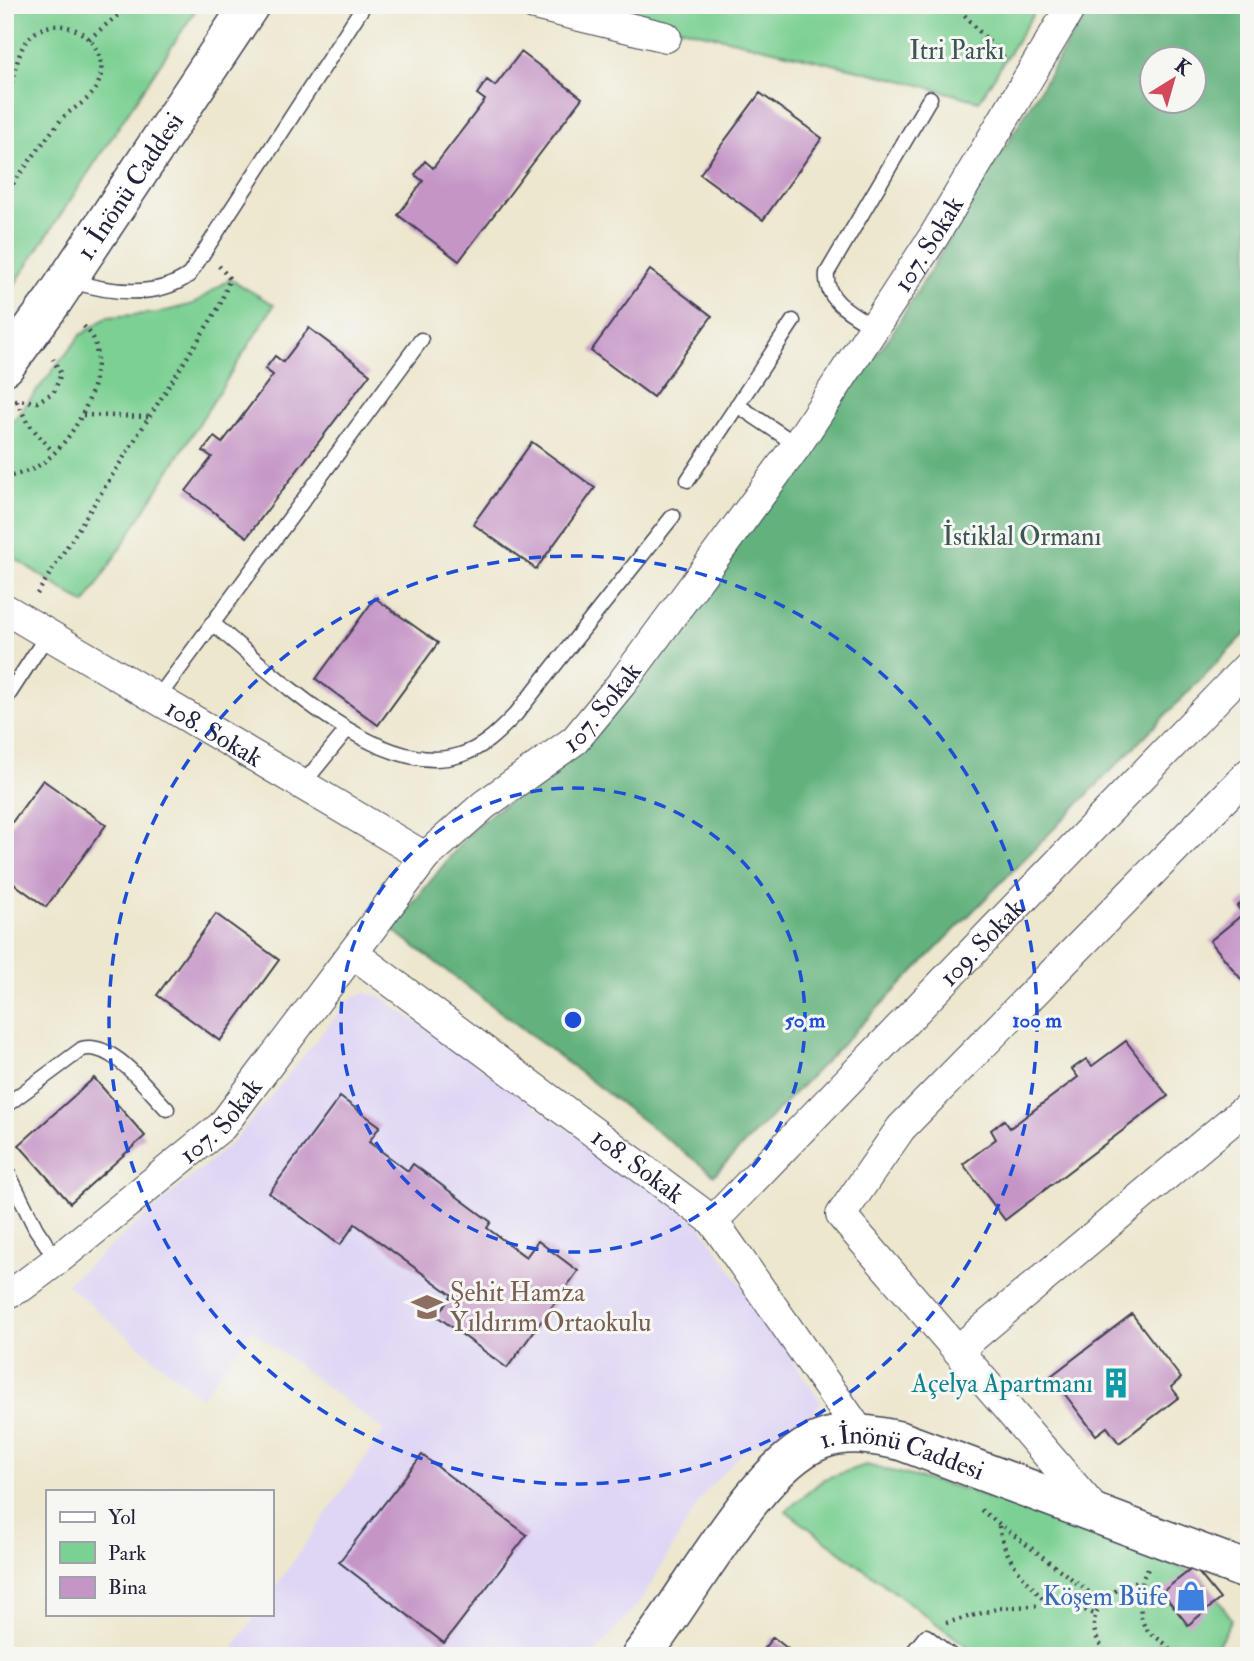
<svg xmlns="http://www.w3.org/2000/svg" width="1254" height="1661" viewBox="0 0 1254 1661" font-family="'IM FELL Double Pica',serif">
<rect width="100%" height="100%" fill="#f6f6f2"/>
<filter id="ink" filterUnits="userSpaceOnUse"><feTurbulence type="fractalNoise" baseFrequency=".0143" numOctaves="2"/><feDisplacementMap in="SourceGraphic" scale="14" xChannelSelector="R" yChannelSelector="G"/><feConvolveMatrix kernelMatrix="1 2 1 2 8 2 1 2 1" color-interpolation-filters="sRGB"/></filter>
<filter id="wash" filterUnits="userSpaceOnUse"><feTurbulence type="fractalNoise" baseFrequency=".00686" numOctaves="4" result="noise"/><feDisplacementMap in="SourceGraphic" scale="28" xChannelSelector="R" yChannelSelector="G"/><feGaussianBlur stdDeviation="1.57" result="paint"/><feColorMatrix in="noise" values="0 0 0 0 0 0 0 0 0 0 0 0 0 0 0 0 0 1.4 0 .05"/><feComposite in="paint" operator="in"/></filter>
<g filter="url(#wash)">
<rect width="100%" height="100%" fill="#ede7ce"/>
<path fill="#dfd5f5" d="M366 993 380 996 699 1223 821 1402 813 1414 742 1453 705 1492 641 1601 593 1656H228L257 1614H271V1593L384 1431 252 1330 201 1398 66 1284 235 1140 344 1006 354 997Z"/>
<path fill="#7bd093" stroke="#4e7967" stroke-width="2" d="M5 5H199L5 299Z
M583 5H1039L979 101 913 83Z
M230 279 274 305 85 604 5 552V431L81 335 107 317 158 313 193 304Z
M866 1465 968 1490 1200 1575 1232 1619 1212 1656H980L786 1511 824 1479Z"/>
<path fill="#64b27d" stroke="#436a5c" stroke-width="2" fill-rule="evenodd" d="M1091 5H1249V630L714 1175 392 929 474 827 583 745 891 335ZM1152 60H1194V102H1152Z"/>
<g id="blocks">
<path fill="#c595c6" d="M521 52 582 98 459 261 398 215 423 181 415 175 425 161 433 168 485 100 477 94 487 80 495 86Z
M760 93 822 138 763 220 700 174Z
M650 270 712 316 653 397 591 351Z
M309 328 370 374 247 537 186 491 212 457 203 451 214 437 222 443 273 375 265 369 275 356 283 362Z
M532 442 595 488 536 569 473 524Z
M375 598 438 643 378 725 316 679Z
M43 780 106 825 46 907 5 877V832Z
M1249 897V989L1210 941 1243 914 1237 906Z
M216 914 279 960 220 1041 157 995Z
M1126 1041 1168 1096 1005 1220 963 1164 996 1139 991 1130 1004 1120 1010 1128 1078 1077 1072 1069 1086 1059 1092 1066Z
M94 1078 145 1136 70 1203 19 1145Z
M340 1097 380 1126 369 1142 408 1171 413 1164 491 1222 487 1228 526 1257 538 1241 578 1271 507 1368 437 1316 452 1295 355 1224 340 1245 269 1193Z
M1132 1314 1181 1378 1171 1387 1179 1397 1119 1443 1107 1427 1096 1435 1051 1376Z
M422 1455 527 1535 444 1643 339 1562Z
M1194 1567 1220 1599 1188 1625 1162 1592Z
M773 1637 797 1656H758Z"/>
</g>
</g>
<g filter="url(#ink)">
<use href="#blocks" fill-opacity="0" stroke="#404051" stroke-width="2"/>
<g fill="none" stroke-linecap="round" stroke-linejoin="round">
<g stroke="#404051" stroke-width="17">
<path id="lane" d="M68 280C106 292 154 300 189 275L364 5
M874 327C853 314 824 301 827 273L930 98
M737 405 797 445
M688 480 793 321
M212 623C271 671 379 781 460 755 484 748 499 731 516 714L673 516
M157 699 421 340
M5 700 48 634
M302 785 346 731
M5 1106 82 1049C112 1040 147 1089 167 1109
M5 1167 36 1229 57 1260
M910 1656 926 1636 951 1656"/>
</g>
<g stroke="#404051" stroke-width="32">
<g id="street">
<path d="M534 5 666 37"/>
<path id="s1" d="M5 609 425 857"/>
<path id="s2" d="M354 954 713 1221 861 1434"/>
<path id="s3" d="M713 1221 1249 665"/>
<path id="s4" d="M5 1294 21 1287 57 1260 222 1126 425 857 484 805 575 740 622 683 797 445 934 236 1072 5"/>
<path d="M959 1349 1249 1106"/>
<path d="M1100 1516 841 1215 901 1128 1249 773"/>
</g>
</g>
<g stroke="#404051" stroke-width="41">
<g id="secondary">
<path id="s5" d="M5 366 53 301 250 5"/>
<path id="s6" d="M641 1656C687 1600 756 1464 821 1440 847 1430 875 1435 901 1441L1249 1571"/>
</g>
</g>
<path stroke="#404051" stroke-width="4.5" stroke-dasharray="2 5" stroke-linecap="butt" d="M955 5 1006 60
M89 39 124 10 145 5
M5 95C18 77 14 52 31 36 63 7 115 44 98 84 91 102 71 107 60 121 41 145 23 170 5 195
M15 400 37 402 54 392 61 374 53 359
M17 401 27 422 53 452
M83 415 148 417
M5 478C14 475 23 473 31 470 70 451 108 383 94 340 92 334 85 328 81 323
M37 594 219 307 230 279 219 266
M981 1510 1102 1602
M999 1526C1004 1561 1026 1579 1048 1605L1070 1603 1096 1615
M1148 1569C1141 1579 1142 1584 1141 1595 1136 1645 1165 1630 1172 1656
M946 1623 1000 1608 1047 1605
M1110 1656C1075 1622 1103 1590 1140 1580
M1160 1656 1161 1650 1168 1648"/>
<use href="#lane" stroke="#fff" stroke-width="14"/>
<use href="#street" stroke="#fff" stroke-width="30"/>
<use href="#secondary" stroke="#fff" stroke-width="38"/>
</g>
</g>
<g fill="none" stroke="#1d4ed8" stroke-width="3.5" stroke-dasharray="12 9">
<circle cx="573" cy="1020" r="232"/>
<circle cx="573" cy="1020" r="464"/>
</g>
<defs>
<g id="school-bare" transform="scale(2.415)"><path d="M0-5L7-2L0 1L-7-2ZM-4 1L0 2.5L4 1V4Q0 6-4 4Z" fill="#8d6e63" stroke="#f6f6f2" stroke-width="2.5" paint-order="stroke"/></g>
<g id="building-bare" transform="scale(2.415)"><path d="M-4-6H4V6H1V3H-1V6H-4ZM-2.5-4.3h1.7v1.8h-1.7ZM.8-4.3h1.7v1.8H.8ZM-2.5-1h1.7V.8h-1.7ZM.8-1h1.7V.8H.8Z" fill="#0f9aa8" stroke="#f6f6f2" stroke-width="2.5" paint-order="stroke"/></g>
<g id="shop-bare" transform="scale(2.415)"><path d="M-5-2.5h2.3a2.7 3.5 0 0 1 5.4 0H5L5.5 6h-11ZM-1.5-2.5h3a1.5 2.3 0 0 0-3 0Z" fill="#3f7fe0" stroke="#f6f6f2" stroke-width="2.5" paint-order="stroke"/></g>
</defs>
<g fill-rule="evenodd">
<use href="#school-bare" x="427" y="1307"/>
<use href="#building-bare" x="1116" y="1383"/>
<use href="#shop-bare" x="1191" y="1596"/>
</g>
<g text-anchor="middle" stroke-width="6" stroke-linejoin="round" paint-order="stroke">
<g font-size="26" fill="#3d5655" stroke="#f6f6f2">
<text x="957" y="59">Itri Parkı</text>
<text x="1022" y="545">İstiklal Ormanı</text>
</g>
<g font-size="26" fill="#22223b" stroke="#f6f6f2">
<text dy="9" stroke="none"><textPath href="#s5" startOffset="219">1. İnönü Caddesi</textPath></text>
<text dy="9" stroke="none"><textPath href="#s4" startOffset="1412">107. Sokak</textPath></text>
<text dy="9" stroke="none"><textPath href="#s4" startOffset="845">107. Sokak</textPath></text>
<text dy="9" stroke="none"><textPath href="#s1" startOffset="243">108. Sokak</textPath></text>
<text dy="9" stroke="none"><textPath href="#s3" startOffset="387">109. Sokak</textPath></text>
<text dy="9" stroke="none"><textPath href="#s4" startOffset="278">107. Sokak</textPath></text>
<text dy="9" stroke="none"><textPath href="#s2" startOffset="354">108. Sokak</textPath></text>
<text dy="9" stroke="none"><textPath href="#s6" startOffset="368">1. İnönü Caddesi</textPath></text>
</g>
<g font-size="26" fill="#785e54" stroke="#f6f6f2" text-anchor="start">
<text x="450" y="1301">Şehit Hamza<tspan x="450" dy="30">Yıldırım Ortaokulu</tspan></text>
</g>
<g font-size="26" fill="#0d838f" stroke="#f6f6f2" text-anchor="end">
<text x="1093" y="1392">Açelya Apartmanı</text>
</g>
<g font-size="26" fill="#366cbe" stroke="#f6f6f2" text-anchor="end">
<text x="1168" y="1605">Köşem Büfe</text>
</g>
</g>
<circle cx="573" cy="1020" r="10" fill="#1d4ed8" stroke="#f6f6f2" stroke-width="3.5"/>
<g font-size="21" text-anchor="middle" font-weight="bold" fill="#1d4ed8" stroke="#f6f6f2" stroke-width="6" stroke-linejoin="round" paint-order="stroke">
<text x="805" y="1027">50 m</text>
<text x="1037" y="1027">100 m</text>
</g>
<rect width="1254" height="1661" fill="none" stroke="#f6f6f2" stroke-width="28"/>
<rect x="46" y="1490" width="228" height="126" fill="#f6f6f2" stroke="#a1a1a9" stroke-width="2"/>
<rect x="60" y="1512" width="35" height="10" fill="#ffffff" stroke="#a1a1a9" stroke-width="2"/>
<text x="108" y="1524" font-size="21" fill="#22223b">Yol</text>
<rect x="60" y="1542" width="35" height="21" fill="#7bd093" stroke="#a1a1a9" stroke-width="2"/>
<text x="108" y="1560" font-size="21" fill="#22223b">Park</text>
<rect x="60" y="1577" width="35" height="21" fill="#c595c6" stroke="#a1a1a9" stroke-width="2"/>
<text x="108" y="1594" font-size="21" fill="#22223b">Bina</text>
<g transform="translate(1173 80) rotate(37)"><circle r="33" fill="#f6f6f2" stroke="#a1a1a9" stroke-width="2"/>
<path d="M0-5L12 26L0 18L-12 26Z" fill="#d1495b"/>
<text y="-10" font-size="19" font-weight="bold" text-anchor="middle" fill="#22223b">K</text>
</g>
</svg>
